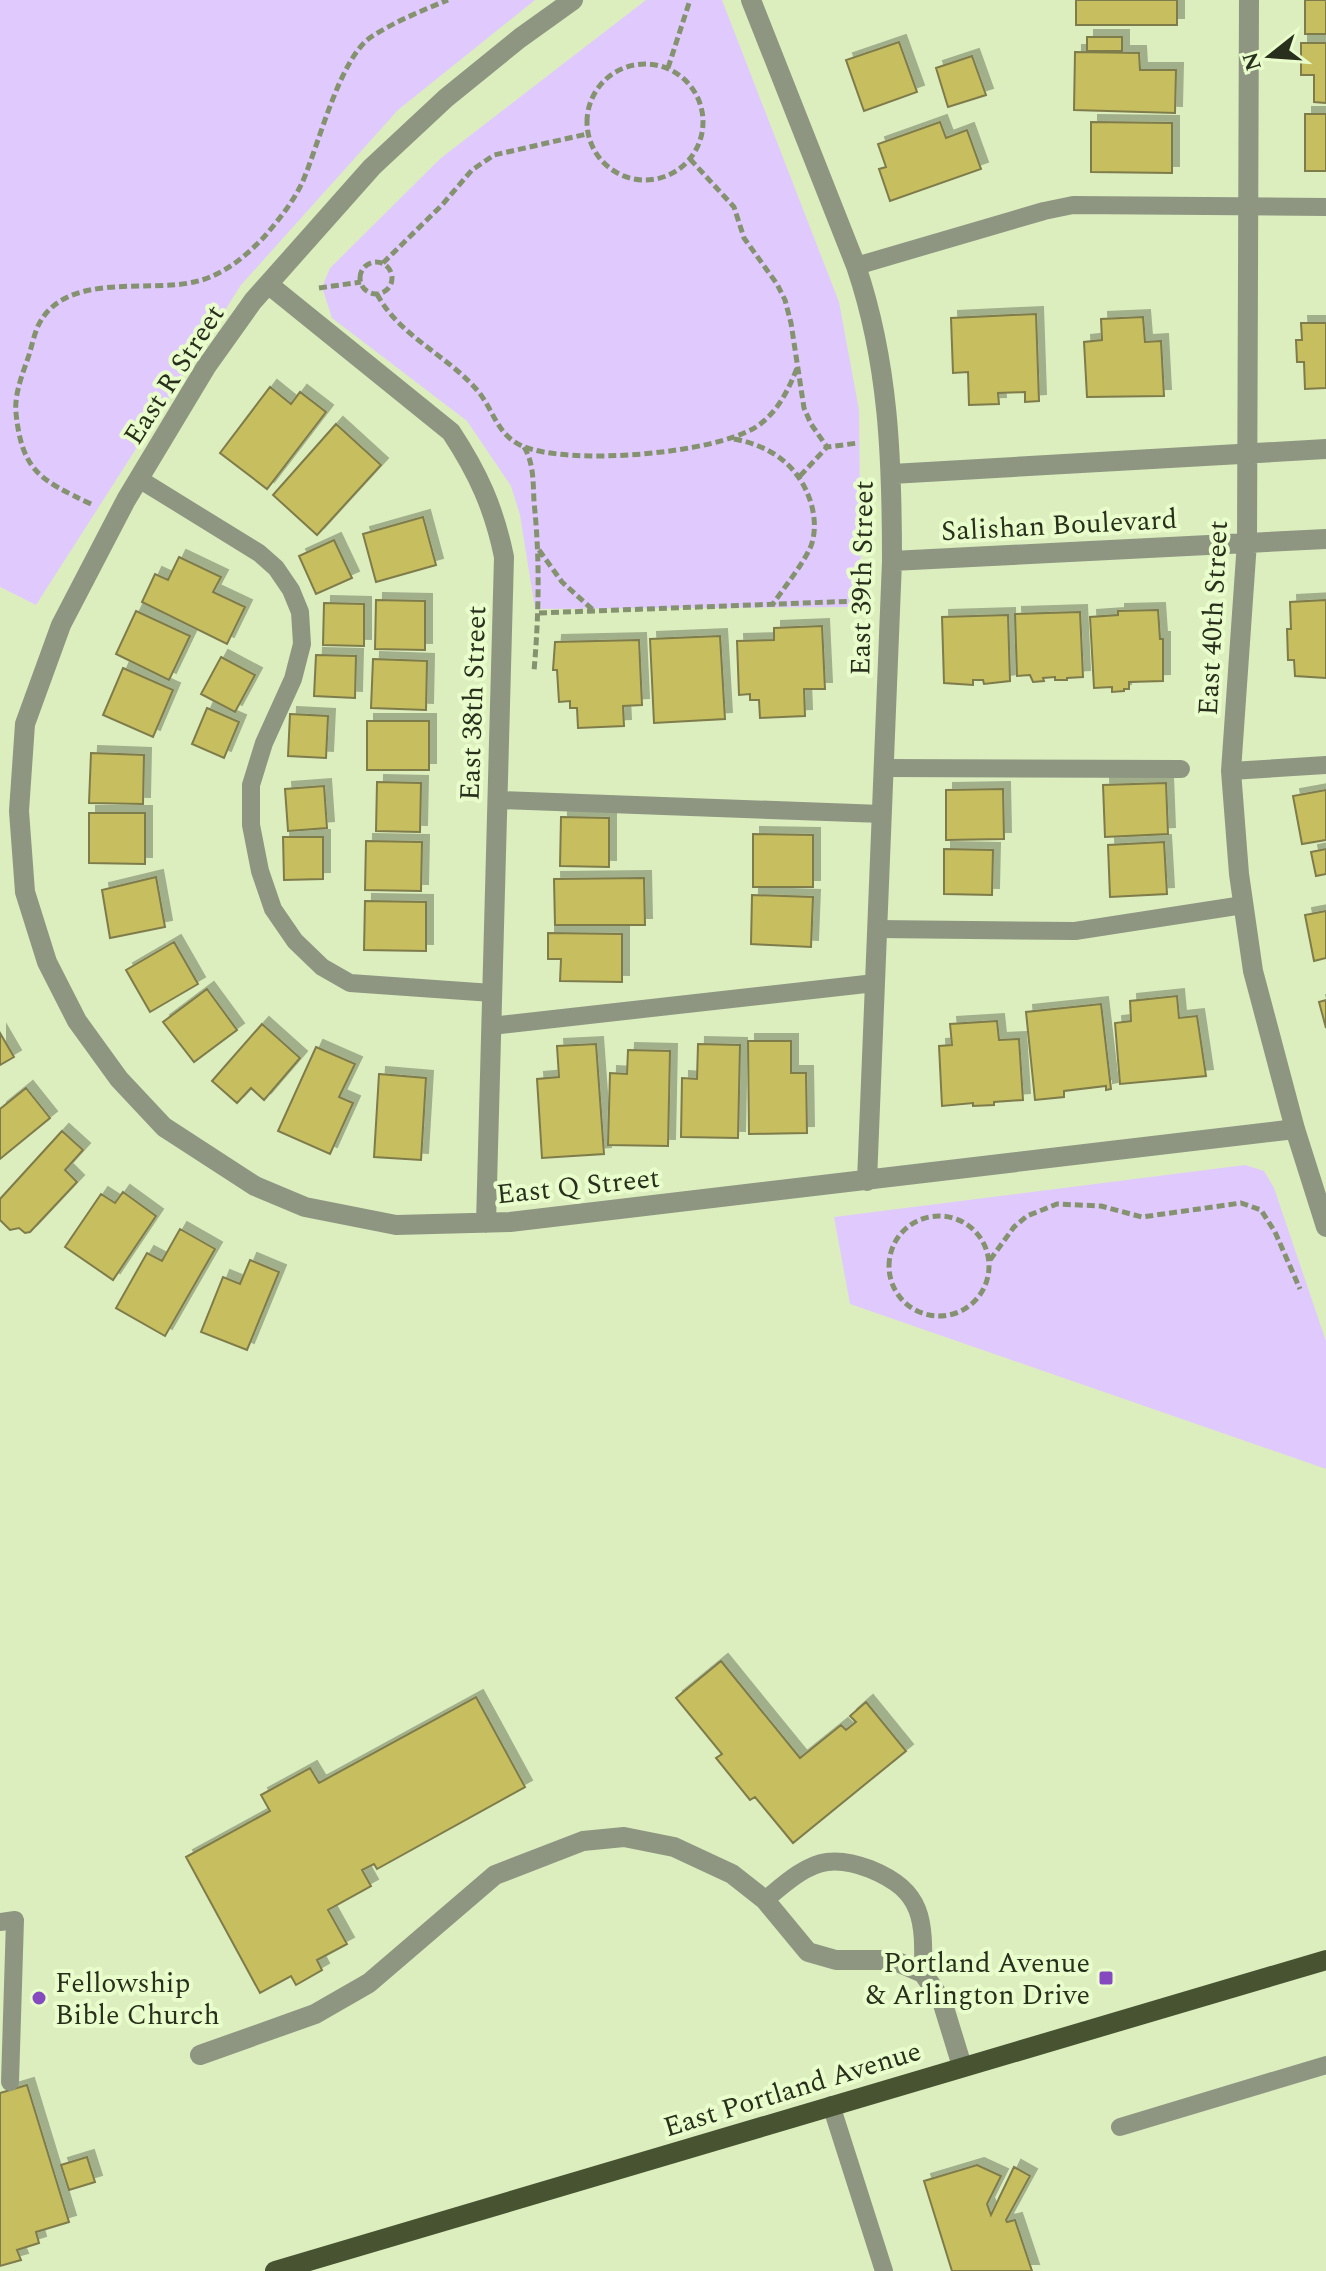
<svg xmlns="http://www.w3.org/2000/svg" width="1326" height="2271" viewBox="0 0 1326 2271" font-family="Spectral,serif">
<defs>
<filter id="shadow"><feDropShadow dx="7" dy="-7" stdDeviation="0" flood-color="#0004"/></filter>
</defs>
<rect width="100%" height="100%" fill="#dceebe"/>
<path fill="#e0cafd" d="M0 0H535L398 110 241 285 36 605 0 587Z
M646 0H722L839 302 859 410 861 607 535 609 520 515 511 486 467 421 332 318 322 287 330 268 441 158Z
M1245 1165 1264 1171 1274 1188 1326 1341V1469L850 1304 834 1217Z"/>
<path fill="#c6be5f" stroke="#7f7b4c" stroke-width="2" filter="url(#shadow)" d="M1076 0H1177V25H1076Z
M1305 0H1326V34H1305Z
M1087 37H1122V51H1087Z
M899 42 917 92 864 111 846 60Z
M1301 43H1326V103L1314 102V75H1301Z
M1075 52 1139 53 1140 70H1176L1175 113 1074 110Z
M972 56 986 95 948 107 936 68Z
M1305 114H1326V171H1305Z
M940 122 946 138 967 130 981 169 890 201 879 169 886 167 878 144Z
M1091 122 1172 123V173L1091 172Z
M1036 314 1039 401 1025 402V392L998 393 999 404 969 405 968 372 953 373 951 318Z
M1143 317 1145 342 1161 341 1164 396 1087 397 1084 342 1102 340 1101 319Z
M1301 323H1326V388L1305 389 1304 362H1297L1296 340H1302Z
M270 387 291 404 300 392 326 412 267 489 220 453Z
M336 424 381 465 317 535 273 495Z
M423 517 436 565 376 582 363 534Z
M334 540 352 578 316 594 299 556Z
M179 557 221 577 213 592 245 607 227 644 142 602 155 574 168 580Z
M376 600 425 601V650L375 649Z
M1326 600V678L1295 676 1294 660H1288L1287 629H1291L1290 602Z
M324 603 364 604V646L323 645Z
M1158 610 1160 639H1163V681L1129 682V689H1124V691L1112 692V687L1094 688 1090 617 1118 615V611Z
M136 611 190 636 169 680 116 654Z
M1080 612 1083 677 1067 678V680H1055V677L1043 678 1044 681 1033 682 1030 675 1017 676 1015 614Z
M1008 615 1010 681 984 684 983 680H973V685L944 683 942 617Z
M822 626 825 689H804L805 716 760 718 759 700H750V694L739 695 737 641 774 640V628Z
M720 636 725 719 654 723 650 639Z
M639 640 642 705 623 706 624 726 578 728 577 708H570V701L559 702 557 670H553L555 642Z
M316 655 356 656 355 698 314 696Z
M221 657 255 675 235 712 201 694Z
M373 659 427 661 426 710 371 708Z
M123 668 173 690 153 737 103 715Z
M207 708 239 722 224 758 192 744Z
M290 714 328 716 326 758 288 756Z
M367 721H429V770H367Z
M91 753 144 755 143 804 89 803Z
M377 782 421 783 420 832 376 831Z
M1166 783 1168 834 1105 837 1103 785Z
M324 786 327 828 288 831 285 789Z
M1003 789 1004 839 946 840V790Z
M1326 790V840L1302 844 1293 796Z
M89 813H145V864L89 863Z
M561 817 609 818V867L560 866Z
M753 834 813 835V887H753Z
M283 837H323V879L284 880Z
M366 841 422 842 421 891 365 890Z
M1164 842 1167 894 1110 897 1108 845Z
M944 849 993 850 992 895 944 894Z
M1326 849V874L1316 876 1311 852Z
M156 877 165 927 110 938 102 890Z
M644 878 645 925H555L554 879Z
M752 895 813 897 811 947 751 944Z
M365 901 426 902V951L364 950Z
M1326 911V958L1314 961 1305 915Z
M548 933 622 934V982L560 981 561 959H548Z
M174 942 198 984 150 1012 126 970Z
M207 989 237 1030 194 1062 163 1022Z
M1177 996 1179 1018 1197 1016 1206 1076 1120 1084 1115 1023 1131 1021 1130 1001Z
M1326 1000V1028L1319 1002Z
M1101 1004 1111 1089 1106 1090V1086L1064 1091V1097L1035 1100 1026 1012Z
M997 1021 999 1040 1019 1039 1023 1100 994 1102V1105L973 1106V1103L942 1106 939 1046 952 1045 950 1024Z
M262 1024 300 1058 264 1100 251 1088 237 1103 212 1081Z
M0 1033 14 1057 0 1065Z
M748 1041H791V1073H806L807 1133 749 1134Z
M596 1044 604 1154 542 1158 537 1079 559 1077 557 1046Z
M698 1044 740 1045 738 1138 681 1137 682 1078 697 1079Z
M316 1047 355 1064 339 1097 353 1103 330 1154 278 1131Z
M628 1050 670 1051 668 1146 608 1145 610 1073 627 1074Z
M379 1074 426 1078 421 1160 374 1157Z
M26 1088 50 1118 0 1159V1109Z
M62 1131 83 1150 65 1170 77 1182 30 1232 25 1233 19 1228 10 1230 0 1220V1199Z
M123 1192 156 1216 113 1280 65 1247 101 1194 115 1203Z
M180 1229 215 1249 165 1336 116 1308 147 1253 162 1261Z
M250 1260 279 1272 247 1350 201 1332 223 1277 240 1284Z
M721 1661 800 1758 841 1725 846 1730 856 1722 850 1716 866 1702 906 1751 793 1843 755 1797 750 1800 716 1758 722 1754 676 1698Z
M476 1697 525 1787 377 1869 374 1864 362 1870 371 1886 328 1910 347 1944 317 1960 322 1970 296 1985 291 1976 260 1993 186 1857 270 1811 261 1795 310 1768 319 1783Z
M27 2085 69 2222 36 2232 39 2243 17 2250 21 2260 0 2266V2093Z
M87 2157 95 2182 69 2190 61 2165Z
M977 2165 1001 2176 987 2204 991 2215 1014 2167 1030 2176 1006 2220 1007 2222 1015 2220 1032 2271H952L924 2181Z"/>
<g fill="none" stroke-linecap="round" stroke-linejoin="round">
<path stroke="#859270" stroke-width="5" stroke-dasharray="8 4" stroke-linecap="butt" d="M587 122a58 58 0 1 1 116 0a58 58 0 1 1-116 0Z
M668 68 690 0
M690 159 734 207 744 238 777 284 785 300 791 323 804 408 811 424 827 447
M360 278a16 16 0 1 1 32 0a16 16 0 1 1-32 0Z
M383 263 442 205 472 170 494 155 587 134
M319 288 361 282
M377 294C399 336 447 355 477 390 494 410 496 434 522 446 569 466 713 454 756 427 777 413 788 391 797 368
M734 439C771 446 799 465 811 503 815 517 816 532 811 546 802 566 785 586 773 604
M524 447C534 463 533 483 534 502 540 558 539 614 534 671
M800 476 827 447 858 443
M91 504C41 480 22 472 16 413 14 394 23 373 29 355 32 345 34 335 38 326 64 271 147 293 194 282 222 276 244 258 264 237 278 221 293 202 302 183 319 145 339 59 371 37 394 22 423 10 448 0
M539 550 562 582 593 610
M539 613 858 601
M889 1266a50 50 0 1 1 100 0a50 50 0 1 1-100 0Z
M990 1260 1014 1227 1027 1216 1057 1204 1101 1206 1142 1217 1241 1203 1261 1210 1275 1232 1300 1289"/>
<path stroke="#8e9682" stroke-width="18" d="M856 266 1044 211 1073 205 1326 207
M139 479 259 553 276 568 291 590 300 612 302 644 293 679 264 743 251 785V825L260 871 273 909 295 941 322 967 350 983 492 993
M883 768 1181 769
M1231 771 1326 765
M498 800 882 814
M877 929 1075 931 1243 905
M491 1026 875 983
M765 1900C782 1886 804 1865 827 1862 841 1860 857 1864 870 1869 924 1891 924 1920 923 1973
M0 1922 15 1920 10 2082
M831 2105 884 2271
M1120 2127 1326 2065"/>
<path stroke="#8e9682" stroke-width="20" d="M573 0 520 38 446 98 372 167 253 301 206 367 126 500 61 625 25 724 19 811 25 892 47 962 77 1021 119 1079 164 1127 255 1186 305 1207 396 1225 510 1222 1295 1129
M751 0 856 266C889 363 892 460 892 561L867 1181
M1249 0 1247 542 1231 771 1239 874 1253 971 1295 1129 1326 1227
M268 284 451 432C478 473 494 508 504 557L486 1223
M892 474 1326 449
M892 561 1326 539
M200 2055 315 2014 369 1983 495 1875 583 1841 624 1837 674 1847 732 1874 765 1900 808 1952 836 1960H893L923 1973 942 2001 962 2066"/>
<path stroke="#485431" stroke-width="20" d="M275 2271 1326 1960"/>
</g>
<g fill="#864ac0" stroke="#e9fccb" stroke-width="3">
<rect x="1098" y="1970" width="16" height="16" rx="4"/>
<circle cx="39" cy="1998" r="8"/>
</g>
<g text-anchor="middle" stroke-width="8" stroke-linejoin="round" paint-order="stroke">
<g font-size="28" fill="#282f1c" stroke="#e9fccb">
<text transform="translate(173 374) rotate(-57)" y="10">East R Street</text>
<text transform="translate(1059 524) rotate(-3)" y="10">Salishan Boulevard</text>
<text transform="translate(861 578) rotate(-89)" y="10">East 39th Street</text>
<text transform="translate(1212 618) rotate(-87)" y="10">East 40th Street</text>
<text transform="translate(472 703) rotate(-88)" y="10">East 38th Street</text>
<text transform="translate(578 1185) rotate(-6)" y="10">East Q Street</text>
<text transform="translate(792 2088) rotate(-17)" y="10">East Portland Avenue</text>
</g>
<g font-size="28" fill="#282f1c" stroke="#e9fccb" text-anchor="end">
<text x="1090" y="1972">Portland Avenue<tspan x="1090" dy="32">&amp; Arlington Drive</tspan></text>
<text x="55" y="1992" text-anchor="start">Fellowship<tspan x="55" dy="32">Bible Church</tspan></text>
</g>
</g>
<g transform="translate(1270 56) rotate(253)" stroke="#e9fccb" stroke-width="6" paint-order="stroke">
<path d="M0-6L14 30L0 20L-14 30Z" fill="#282f1c"/>
<text y="-12" font-size="22" font-weight="bold" text-anchor="middle" fill="#282f1c">N</text>
</g>
</svg>
